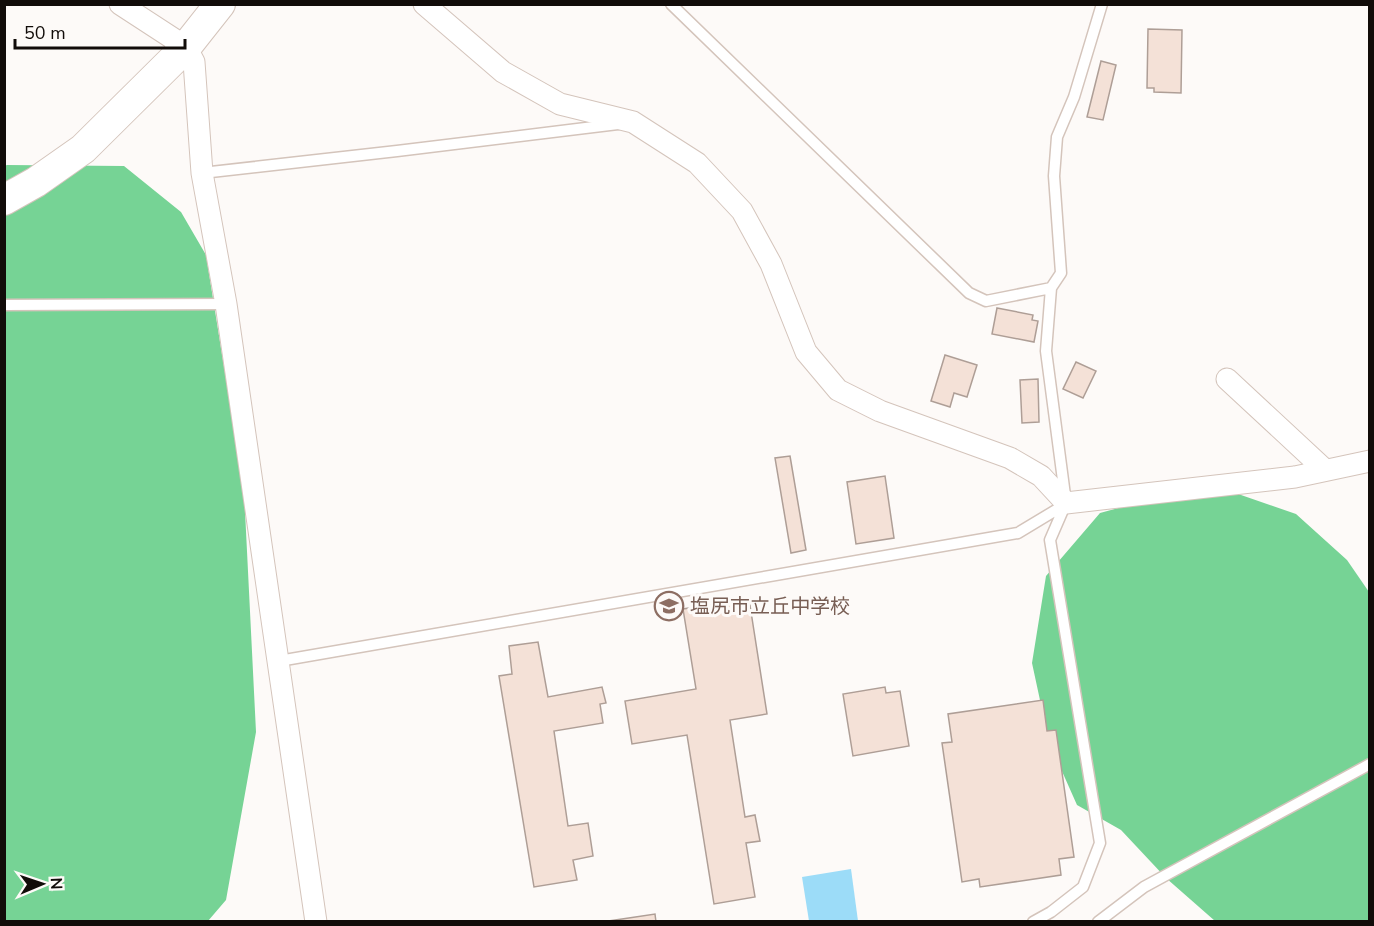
<svg xmlns="http://www.w3.org/2000/svg" width="1374" height="926" viewBox="0 0 1374 926" font-family="'Nunito Sans','Noto Sans JP',sans-serif">
<rect width="100%" height="100%" fill="#fdfaf8"/>
<path fill="#76d395" d="M7 165 124 166 181 212 206 255 244 491 256 732 226 900 208 921H5L4 166Z
M1181 491 1241 495 1296 514 1347 560 1369 592V921H1215L1166 878 1121 830 1077 805 1049 742 1032 663 1046 576 1100 513Z"/>
<path fill="#9cdcf8" d="M851 869 858 921H809L802 877Z"/>
<path fill="#f4e1d7" stroke="#ae9e96" stroke-width="1.5" d="M1148 29 1182 30 1181 93 1154 92V88H1147Z
M1101 61 1116 65 1103 120 1087 117Z
M997 308 1033 315 1032 320 1038 321 1034 342 992 334Z
M945 355 977 365 967 397 954 393 950 407 931 401Z
M1076 362 1096 371 1083 398 1063 389Z
M1038 379 1039 422 1022 423 1020 380Z
M790 456 806 550 791 553 775 458Z
M885 476 894 538 856 544 847 482Z
M749 599 767 714 730 720 745 817 755 815 760 841 746 843 755 897 714 904 687 735 632 744 625 701 696 689 683 609Z
M538 642 548 697 602 687 606 703 600 704 603 723 554 731 568 826 588 823 593 856 573 860 577 880 534 887 499 676 512 674 509 646Z
M885 687 886 693 900 691 909 746 853 756 843 694Z
M1043 700 1047 731 1056 730 1074 857 1059 859 1061 875 980 887 979 879 962 882 942 743 952 742 948 714Z
M655 914 656 922H609V921Z"/>
<g fill="none" stroke-linecap="round" stroke-linejoin="round">
<g stroke="#d4c4bb" stroke-width="13">
<path id="lane" d="M671 4 969 293 986 301 1051 288
M202 173 397 151 618 124
M4 305 226 304
M279 661 1018 533 1066 504
M1033 922 1051 912 1083 887 1100 843 1050 540 1066 503 1046 351 1051 288 1061 273 1054 176 1057 137 1074 97 1102 4
M1098 922 1144 887 1370 764"/>
</g>
<g stroke="#d4c4bb" stroke-width="23">
<path id="street" d="M120 4 186 47 194 62 202 173 226 304 316 922
M424 4 503 72 560 104 633 122 697 163 742 211 771 264 806 352 838 390 880 411 1010 458 1041 476 1066 503 1295 477 1370 461
M1227 379 1325 470"/>
</g>
<g stroke="#d4c4bb" stroke-width="32">
<path id="secondary" d="M4 200 36 182 83 149 186 47 220 4"/>
</g>
<use href="#lane" stroke="#fff" stroke-width="10"/>
<use href="#street" stroke="#fff" stroke-width="21"/>
<use href="#secondary" stroke="#fff" stroke-width="30"/>
</g>
<defs>
<g id="school-ring" transform="scale(1.5)"><circle r="9.5" fill="#fdfaf8" stroke="#8d6e63" stroke-width="1.5"/><path d="M0-5L7-2L0 1L-7-2ZM-4 1L0 2.5L4 1V4Q0 6-4 4Z" fill="#8d6e63"/></g>
</defs>
<g fill-rule="evenodd">
<use href="#school-ring" x="669" y="606"/>
</g>
<g text-anchor="middle" stroke-width="6" stroke-linejoin="round" paint-order="stroke">
<g font-size="20" fill="#785e54" stroke="#fdfaf8" text-anchor="start">
<text x="690" y="613">塩尻市立丘中学校</text>
</g>
</g>
<rect width="1374" height="926" fill="none" stroke="#110c09" stroke-width="12"/>
<g transform="translate(42 884) rotate(88)" stroke="#fdfaf8" stroke-width="4.5" paint-order="stroke">
<path d="M0-4.5L10 22L0 15L-10 22Z" fill="#110c09"/>
<text y="-9" font-size="16" font-weight="bold" text-anchor="middle" fill="#110c09">N</text>
</g>
<path d="M15 39v9h170v-9" fill="none" stroke="#110c09" stroke-width="3"/>
<text x="24" y="39" font-size="18" fill="#110c09" stroke="#fdfaf8" stroke-width="4.5" paint-order="stroke">50 m</text>
</svg>
